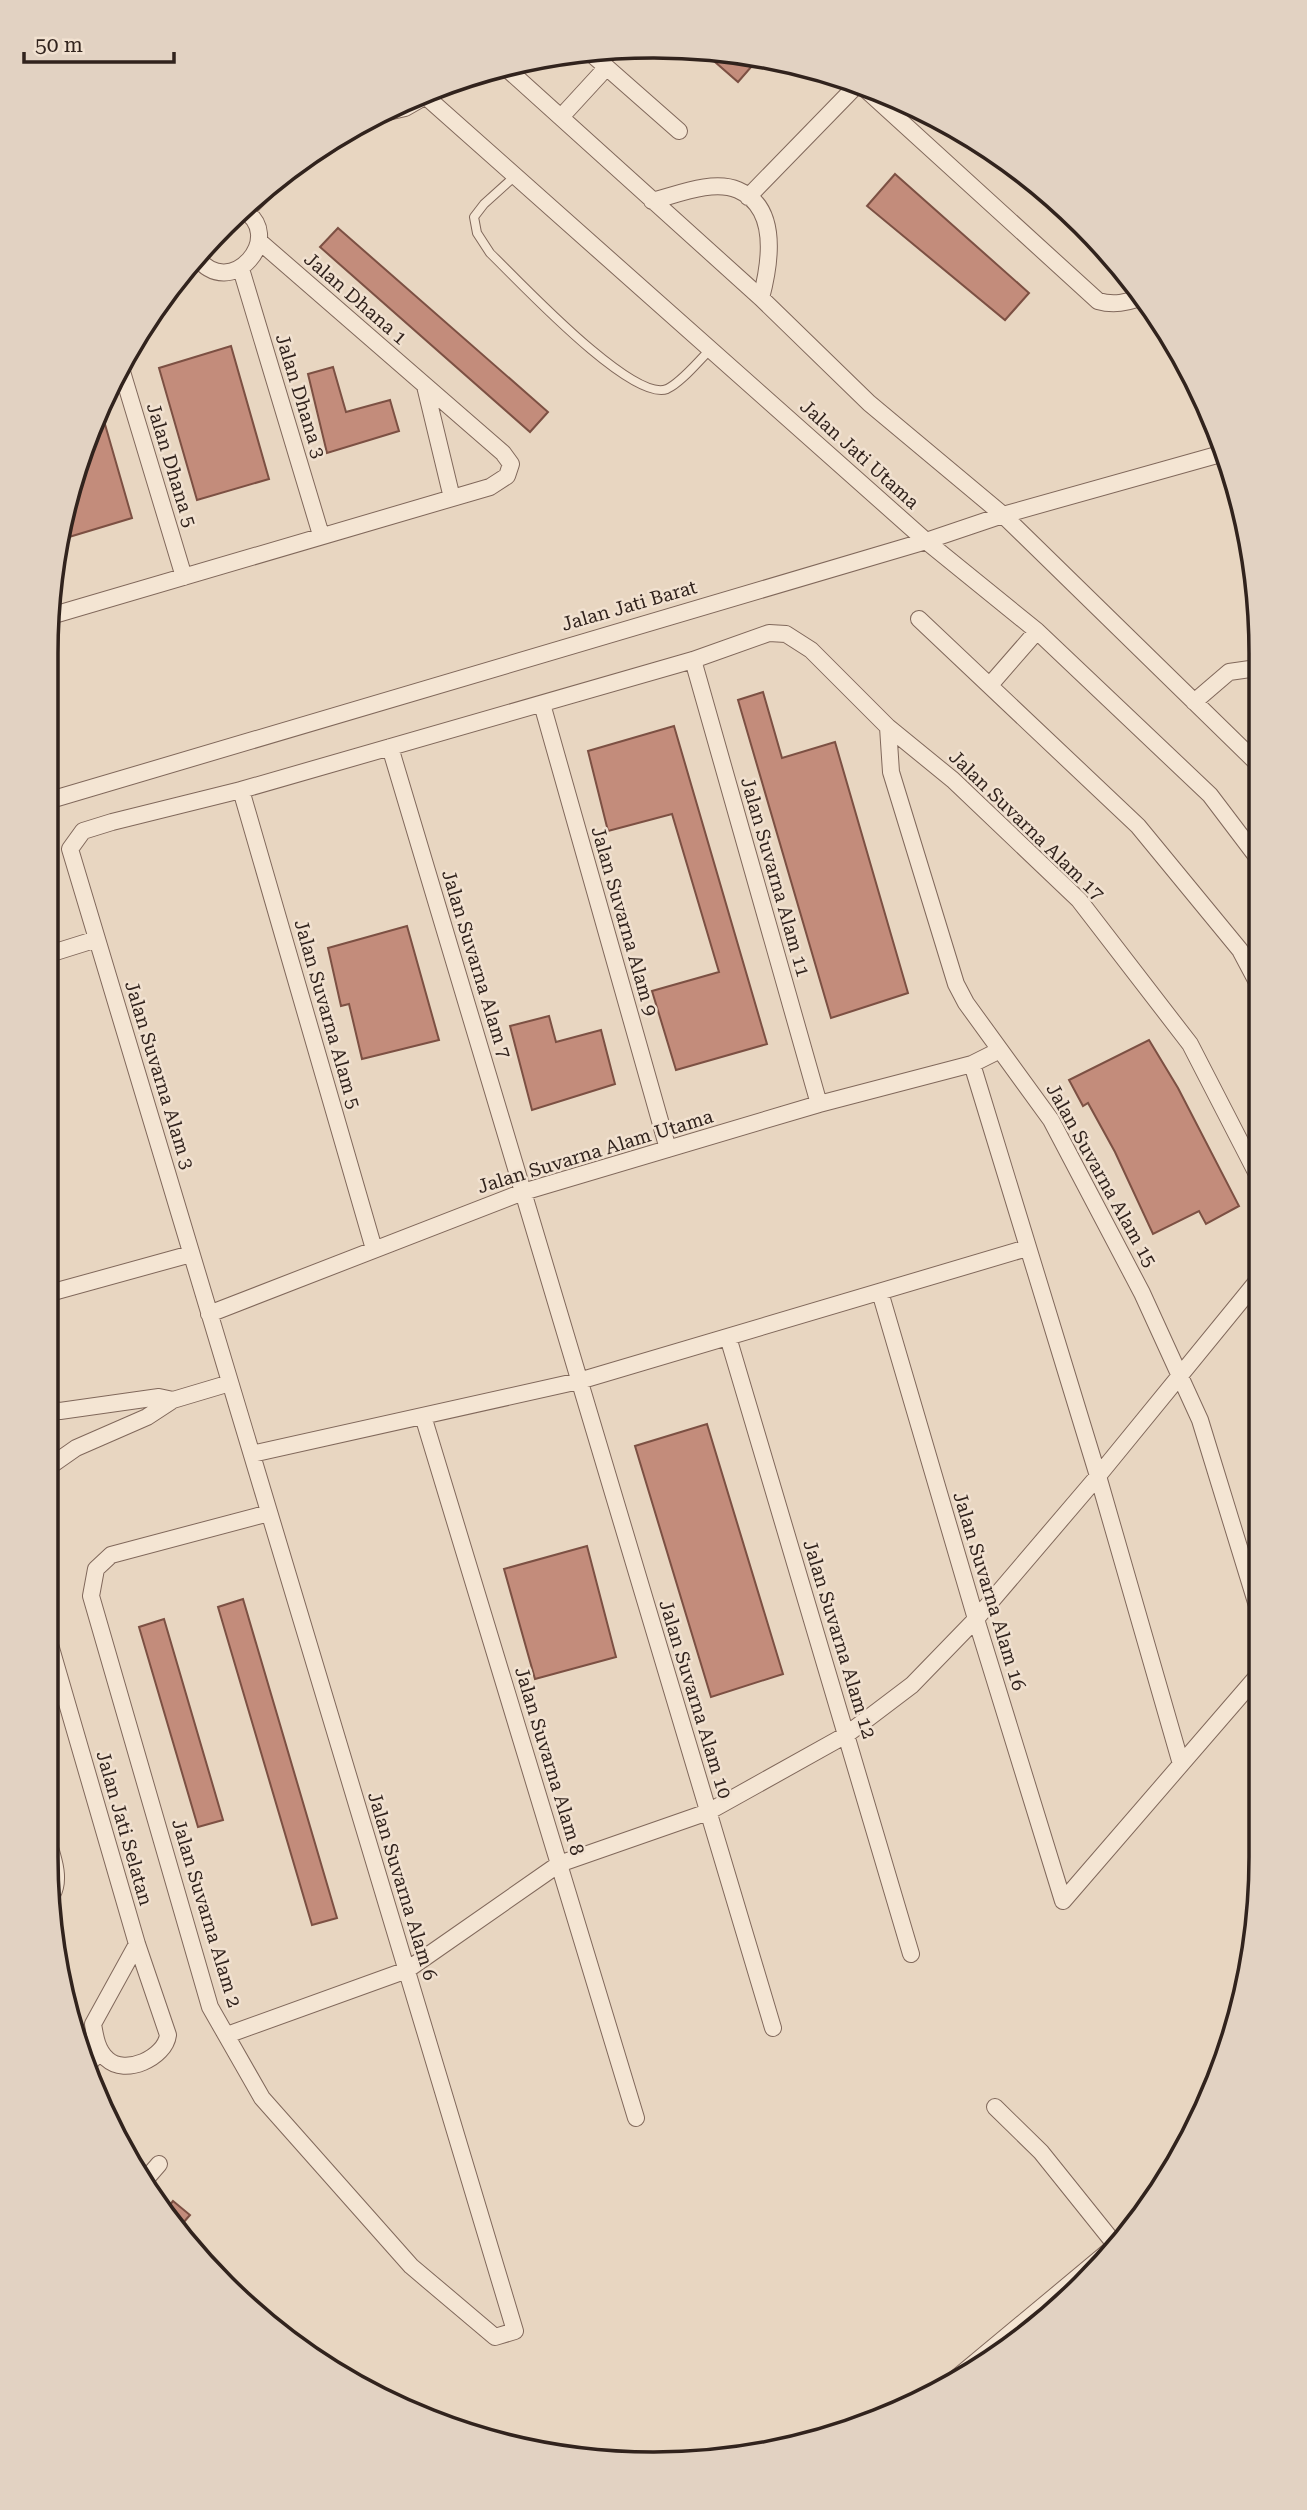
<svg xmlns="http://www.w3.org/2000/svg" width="1307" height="2510" viewBox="0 0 1307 2510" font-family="'Roboto Serif',serif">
<rect width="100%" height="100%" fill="#e8d6c1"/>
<path fill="#c38c7b" stroke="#7c5043" stroke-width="2" d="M699 48 742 55 759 58 738 82Z
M895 174 1029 293 1005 320 867 206Z
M338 228 548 412 530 432 320 247Z
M231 346 269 479 197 500 159 368Z
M333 367 346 412 390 400 399 431 327 453 308 374Z
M100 407 132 518 59 540 66 496Z
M763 692 782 758 835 742 908 993 831 1018 738 700Z
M674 726 767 1044 676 1070 652 991 719 972 672 814 608 831 588 751Z
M407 926 439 1040 362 1059 349 1004 341 1006 328 948Z
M549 1016 556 1042 601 1030 615 1084 532 1110 510 1026Z
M1149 1040 1178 1088 1239 1206 1206 1224 1199 1211 1153 1234 1115 1152 1088 1103 1083 1106 1069 1080Z
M707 1424 783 1674 711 1697 635 1446Z
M587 1546 616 1657 535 1679 504 1569Z
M243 1599 337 1918 312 1925 218 1607Z
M164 1619 223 1820 198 1827 139 1627Z
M173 2201 190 2215 176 2231 164 2212Z"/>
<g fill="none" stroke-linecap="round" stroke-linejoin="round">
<g stroke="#80685b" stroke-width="10">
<path id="service" d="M515 176 484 204 474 217 477 233 490 253C518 280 632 403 667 389 682 382 699 360 711 349"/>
</g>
<g stroke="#80685b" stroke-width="18">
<path id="minor" d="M587 50 679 131
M505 67 761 298 869 403 1003 515 1257 763
M862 86 1098 301C1115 306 1127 302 1144 297
M423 94 926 541 1037 631 1210 795 1257 857
M379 114 405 108 426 96
M561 117 606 68
M748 197 858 84
M652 201C676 195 713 179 738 190 780 208 770 264 761 298
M246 211 280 177
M196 256C230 304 289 234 241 209
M241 269 321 535
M120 365 184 577
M425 386 452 498
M47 617 490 487 507 476 511 464 503 453 259 241
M919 619 1138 826 1240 950 1257 982
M693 660 819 1104
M990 685 1037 631
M1194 702 1229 672 1257 668
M542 704 668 1149
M888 727 891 772 956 984 966 1003 1051 1120 1142 1293 1200 1420 1259 1612
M390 747 773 2028
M241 790 374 1249
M47 801 926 541 1003 515 1224 453
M46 955 97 939
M972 1064 1098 1476 1181 1764
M880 1292 976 1619 1063 1901
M46 1294 191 1254
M209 1314 523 1192 819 1104 972 1064 1000 1050
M728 1337 911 1954
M46 1408 60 1411 159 1397 173 1400
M423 1416 636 2118
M252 1454 579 1381 1027 1248
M46 1469 76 1448 147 1417 173 1400 230 1383
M269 1513 111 1555 96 1569 91 1596 210 2007 262 2098 411 2266 495 2337 515 2331 70 849 83 831 112 822 241 790 693 660 769 633 786 634 811 650 888 727 953 780 1079 900 1190 1044 1258 1176
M46 1631 137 1944 168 2035C165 2058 125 2076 107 2059 97 2050 95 2036 93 2024L137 1944
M46 1835C51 1853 62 1877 52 1895
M1063 1901 1260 1673
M227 2035 407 1970 559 1864 708 1812 846 1735 912 1685 976 1619 1098 1476 1258 1280
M86 2067 100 2051
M995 2107 1041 2152 1114 2243
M146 2179 159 2164
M948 2385 1109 2251"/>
</g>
<use href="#service" stroke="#f4e5d3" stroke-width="8"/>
<use href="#minor" stroke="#f4e5d3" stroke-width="16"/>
</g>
<g text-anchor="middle" stroke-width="5" stroke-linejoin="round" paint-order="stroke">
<g font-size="19" fill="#31231d" stroke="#f1e1d0">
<text transform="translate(356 298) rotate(41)" y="7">Jalan Dhana 1</text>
<text transform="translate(301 396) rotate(73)" y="7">Jalan Dhana 3</text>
<text transform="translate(860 454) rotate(42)" y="7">Jalan Jati Utama</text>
<text transform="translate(172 465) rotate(73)" y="7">Jalan Dhana 5</text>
<text transform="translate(629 605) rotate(-16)" y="7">Jalan Jati Barat</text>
<text transform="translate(1027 825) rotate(44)" y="7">Jalan Suvarna Alam 17</text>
<text transform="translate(776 877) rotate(74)" y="7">Jalan Suvarna Alam 11</text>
<text transform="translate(625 921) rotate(74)" y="7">Jalan Suvarna Alam 9</text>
<text transform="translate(477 964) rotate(73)" y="7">Jalan Suvarna Alam 7</text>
<text transform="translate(328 1014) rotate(74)" y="7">Jalan Suvarna Alam 5</text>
<text transform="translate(160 1075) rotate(73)" y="7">Jalan Suvarna Alam 3</text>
<text transform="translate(595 1151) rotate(-17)" y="7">Jalan Suvarna Alam Utama</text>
<text transform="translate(1102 1175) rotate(61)" y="7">Jalan Suvarna Alam 15</text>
<text transform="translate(990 1591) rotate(73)" y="7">Jalan Suvarna Alam 16</text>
<text transform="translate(840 1639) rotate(73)" y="7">Jalan Suvarna Alam 12</text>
<text transform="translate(696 1699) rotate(73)" y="7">Jalan Suvarna Alam 10</text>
<text transform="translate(550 1761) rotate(73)" y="7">Jalan Suvarna Alam 8</text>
<text transform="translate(125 1828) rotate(74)" y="7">Jalan Jati Selatan</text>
<text transform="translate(403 1886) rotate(73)" y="7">Jalan Suvarna Alam 6</text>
<text transform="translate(207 1913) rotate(73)" y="7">Jalan Suvarna Alam 2</text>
</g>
</g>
<path d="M0 0H1307V2510H0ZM653 58H654A595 595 0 0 1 1249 653V1857A595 595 0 0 1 654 2452H653A595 595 0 0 1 58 1857V653A595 595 0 0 1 653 58Z" fill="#e2d2c2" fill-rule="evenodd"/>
<path fill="none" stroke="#31231d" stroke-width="3.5" d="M653 58H654A595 595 0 0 1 1249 653V1857A595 595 0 0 1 654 2452H653A595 595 0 0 1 58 1857V653A595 595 0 0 1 653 58Z"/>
<path d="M24 52v10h150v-10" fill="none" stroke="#31231d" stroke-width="3.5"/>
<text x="35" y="52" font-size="21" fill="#31231d" stroke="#f1e1d0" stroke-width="5" paint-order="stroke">50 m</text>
</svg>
